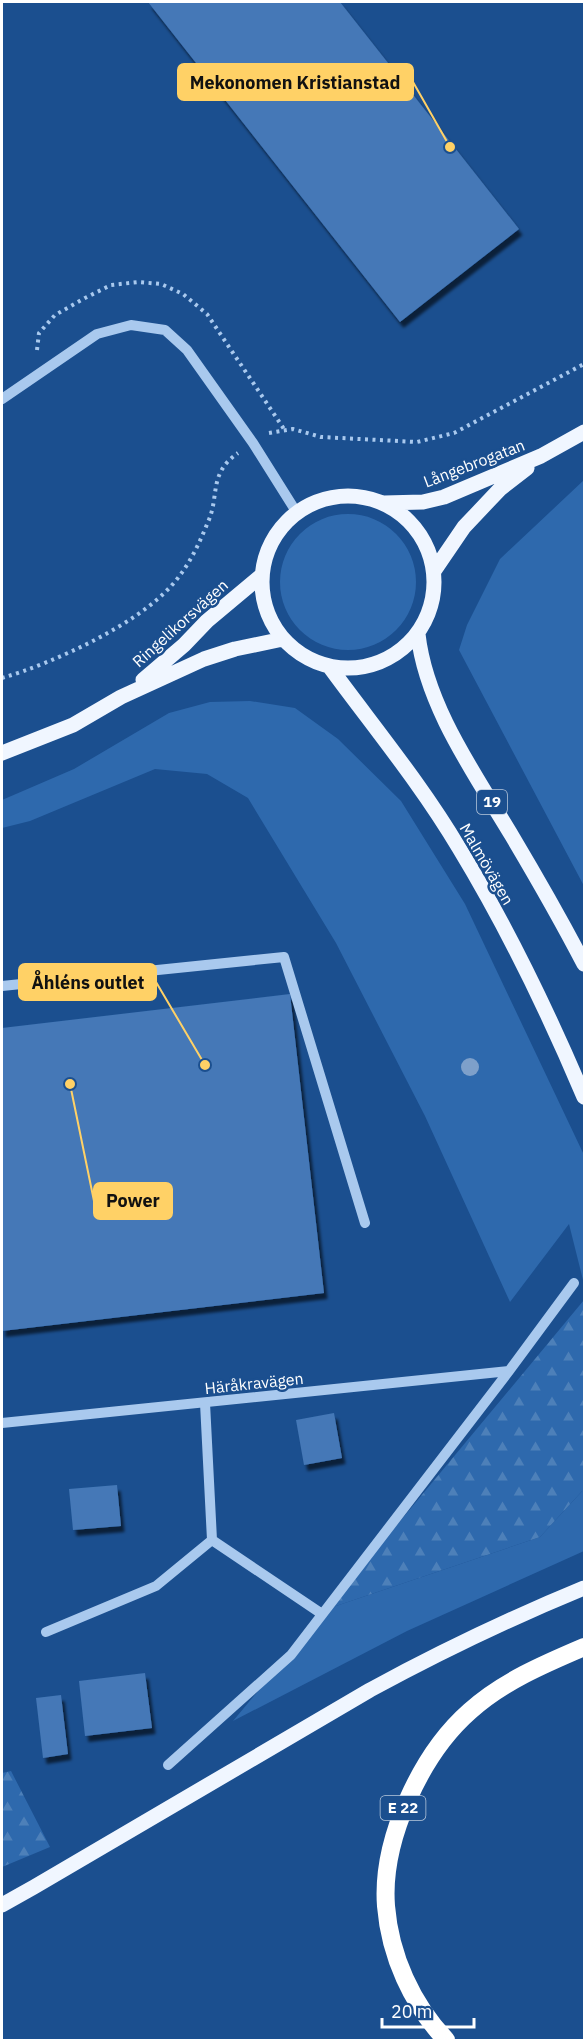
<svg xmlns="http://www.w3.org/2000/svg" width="586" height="2042" viewBox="0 0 586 2042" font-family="'IBM Plex Sans',sans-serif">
<defs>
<pattern id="forest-firs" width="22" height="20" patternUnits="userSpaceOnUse" patternTransform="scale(1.5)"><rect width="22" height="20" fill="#2e69ad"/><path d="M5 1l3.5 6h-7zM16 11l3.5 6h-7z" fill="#4d80b9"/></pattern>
<filter id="shadow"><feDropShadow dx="3.5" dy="6" stdDeviation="1.5" flood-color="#0009"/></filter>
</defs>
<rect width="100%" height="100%" fill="#1b4f8f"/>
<path fill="#2e69ad" d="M584 480V886L459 650 467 625 500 559Z
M280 582a68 68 0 1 1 136 0a68 68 0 1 1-136 0Z
M250 701 295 708 338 739 401 801 465 904 584 1155V1284L569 1224 510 1302 425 1116 336 943 248 798 207 774 155 769 30 821 2 828V800L74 769 169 713 210 702Z
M584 1489V1551L407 1631 233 1721 327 1609 540 1537Z"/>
<path fill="url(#forest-firs)" d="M584 1300V1489L540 1537 327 1609Z
M11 1771 50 1847 2 1867V1773Z"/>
<path fill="#4478b7" filter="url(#shadow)" d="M148 2H340L519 229 400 322Z
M290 994 324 1293 2 1331V1028Z
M334 1413 342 1458 304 1465 296 1420Z
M117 1485 121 1526 73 1530 69 1489Z
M145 1673 152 1728 85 1736 79 1681Z
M61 1695 68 1754 43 1758 36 1698Z"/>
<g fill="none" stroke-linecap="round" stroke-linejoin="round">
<path stroke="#a9c9ee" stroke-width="4" stroke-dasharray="3 4.5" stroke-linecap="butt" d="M37 350 39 333 55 315 85 298 111 285 139 282 161 284 183 294 207 314 284 429
M269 433 293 429 321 437 417 442 454 433 584 364
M2 678C53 663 137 625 172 585 189 566 199 544 208 522 220 495 208 474 238 453"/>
<path stroke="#a9c9ee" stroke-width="10" d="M2 399 97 334 131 325 165 330 187 350 253 443 297 513
M2 986 284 957 365 1223
M205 1403 212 1540 322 1614
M2 1423 509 1371
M46 1632 156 1586 212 1540
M168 1765 291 1655 509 1371 574 1283"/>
<path stroke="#f0f6ff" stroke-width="15" d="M262 582a86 86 0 1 1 172 0a86 86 0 1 1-172 0Z
M384 503 423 502 444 497 541 456 584 432
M434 571 464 527 500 489 527 468
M418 634C426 706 475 774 512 836 537 878 561 920 584 964
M329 666C373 726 421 784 459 848 507 927 548 1012 584 1097
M143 680 184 645 207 621 262 575
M2 753 73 725 121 697 204 659 235 649 283 639
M2 1905 34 1887 370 1690C440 1652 511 1618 584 1588"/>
<path stroke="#fff" stroke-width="18" d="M446 2040C412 2004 390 1956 386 1906 381 1840 421 1754 470 1711 502 1682 544 1664 584 1647"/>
</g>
<circle fill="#7ea0ca" cx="470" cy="1067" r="9"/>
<g text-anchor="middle" stroke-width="5" stroke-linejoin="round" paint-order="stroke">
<g fill="#1b4f8f" stroke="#bbcadd" stroke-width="1.5">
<rect x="477" y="790" width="30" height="24" rx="4.5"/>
<rect x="380.5" y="1796" width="45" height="24" rx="4.5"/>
</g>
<g font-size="15" font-weight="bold" fill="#fff">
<text x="492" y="807">19</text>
<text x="403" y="1813">E 22</text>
</g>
<g font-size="16" fill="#fff" stroke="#1b4f8f">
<text transform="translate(474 463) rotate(-21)" y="6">Långebrogatan</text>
<text transform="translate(180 623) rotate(-42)" y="6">Ringelikorsvägen</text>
<text transform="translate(487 864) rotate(60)" y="6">Malmövägen</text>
<text transform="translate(254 1383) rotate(-6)" y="6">Häråkravägen</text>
</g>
</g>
<path fill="none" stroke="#ffd166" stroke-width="2" d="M450 147L413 82M205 1065L156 982M70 1084L94 1201"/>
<g fill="#ffd166" stroke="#1b4f8f" stroke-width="2">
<circle cx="450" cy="147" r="6"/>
<circle cx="205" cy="1065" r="6"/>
<circle cx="70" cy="1084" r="6"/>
</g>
<g fill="#ffd166" stroke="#ffd166" stroke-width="2">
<rect x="178" y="64" width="235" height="36" rx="6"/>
<rect x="19" y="964" width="137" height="36" rx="6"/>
<rect x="94" y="1183" width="78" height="36" rx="6"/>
</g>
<g font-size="18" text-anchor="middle" font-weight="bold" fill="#111">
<text x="295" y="89">Mekonomen Kristianstad</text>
<text x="88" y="989">Åhléns outlet</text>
<text x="133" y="1207">Power</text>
</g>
<rect width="586" height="2042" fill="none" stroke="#ffffff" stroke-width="6"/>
<path d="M382 2018v9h92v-9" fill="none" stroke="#ffffff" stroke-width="3"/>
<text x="391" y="2018" font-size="18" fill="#ffffff" stroke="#1b4f8f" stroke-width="4.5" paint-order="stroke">20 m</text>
</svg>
